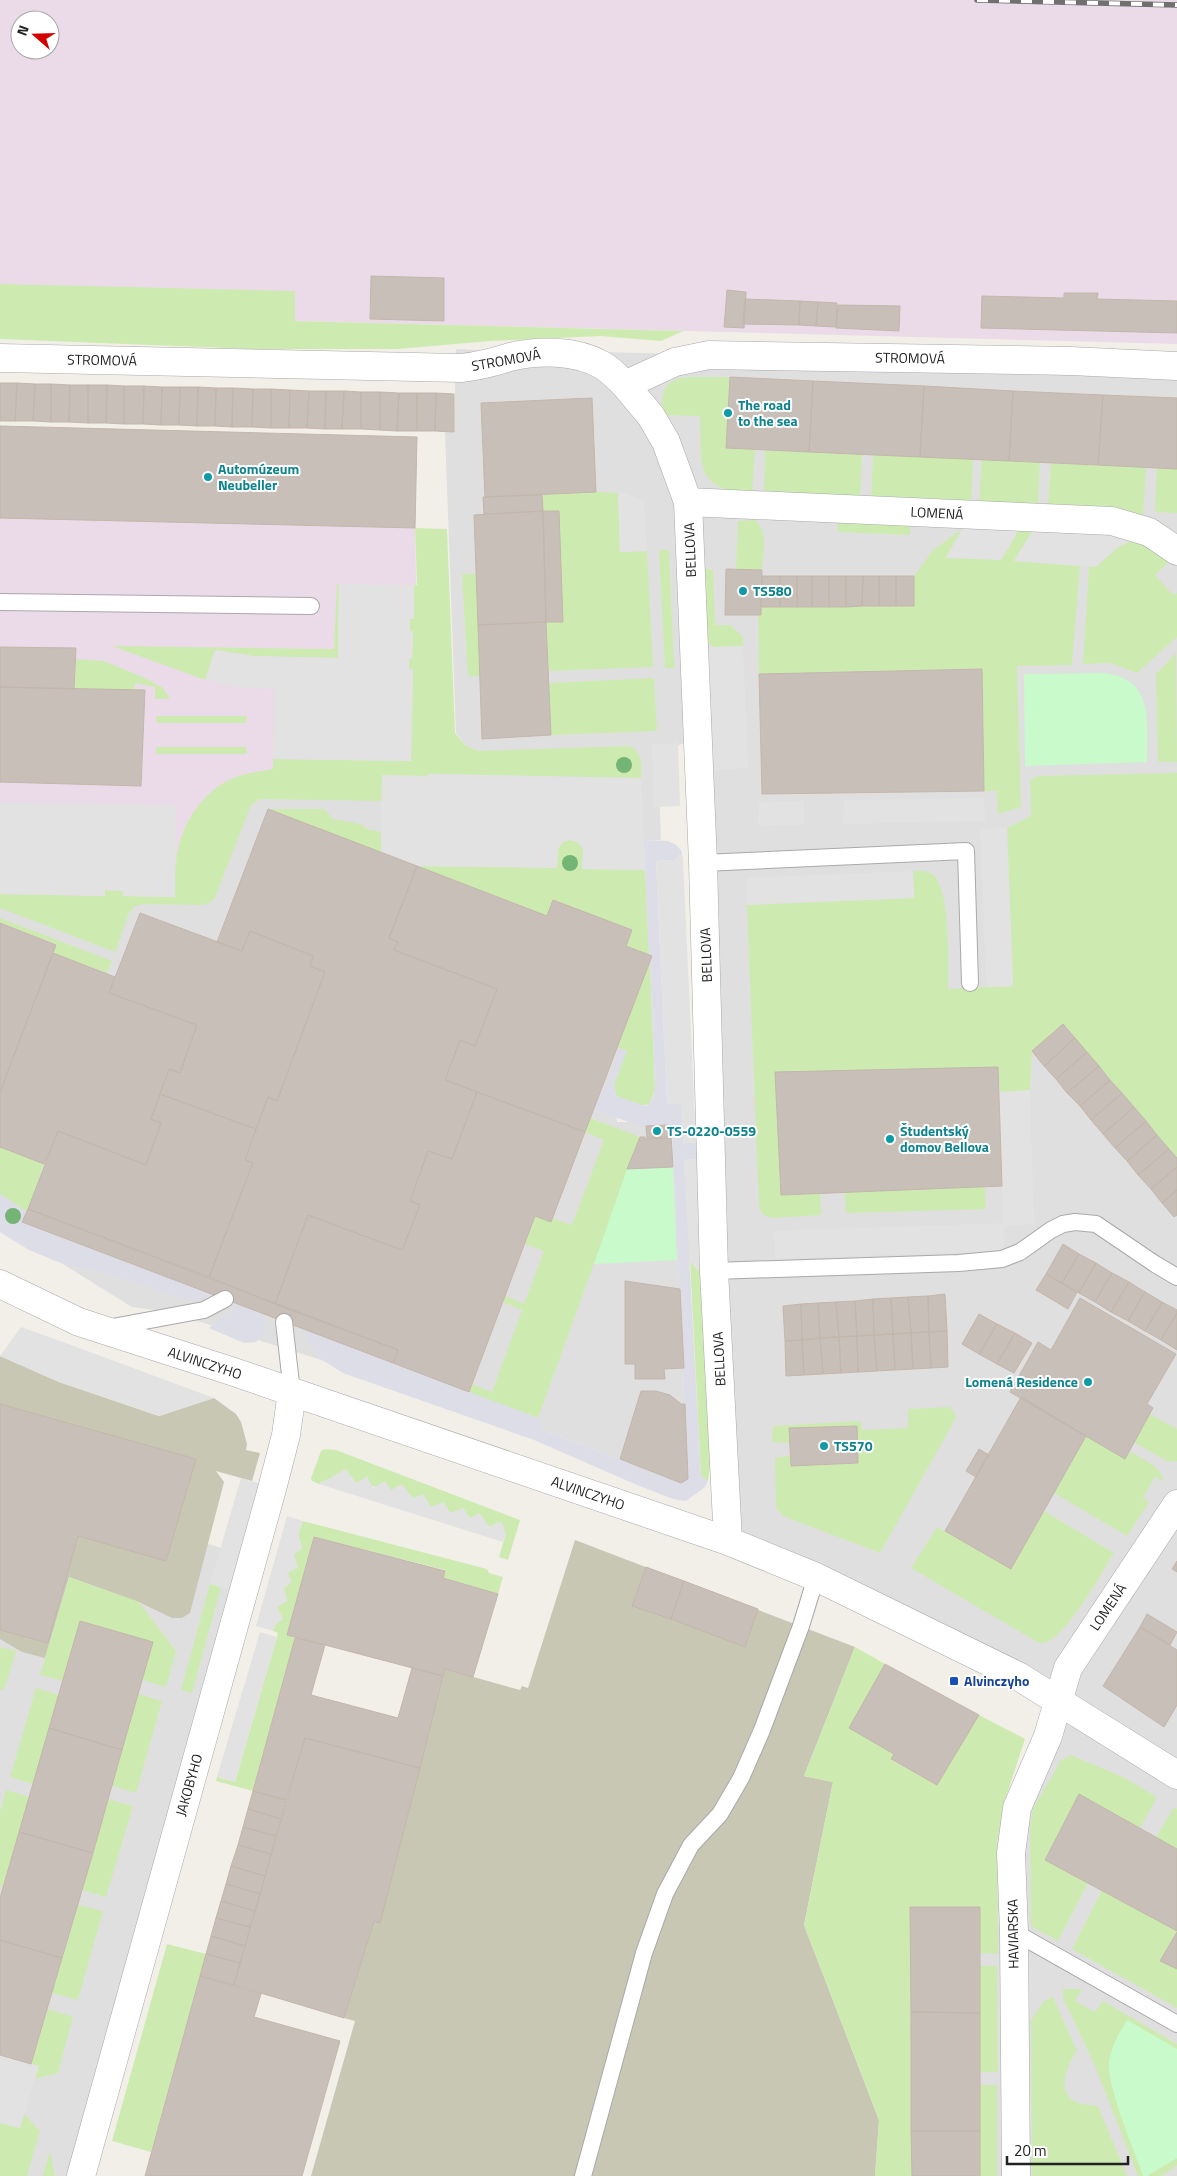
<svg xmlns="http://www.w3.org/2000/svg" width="1177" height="2176" viewBox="0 0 1177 2176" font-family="'Titillium Web',sans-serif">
<rect width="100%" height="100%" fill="#f2efe9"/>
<path fill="#e0dfdf" d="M456 349 565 354 599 352 1177 366V2176H875L879 2120 880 1812 1017 1808 1058 1701 727 1540 698 737 658 754 661 840H644L650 962 614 1084 617 1122H662L668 1125 672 1134 688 1479 681 1483 543 1430 185 1317 162 1311 132 1307 0 1225V899L203 810 478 751 465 745 456 733 445 432H454Z
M77 1505 252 1557 81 2176H0V1637Z"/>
<path fill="#ebdbe8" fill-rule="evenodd" d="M0 0H1177V344L0 313ZM20 20H50V50H20Z
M0 426 417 437 415 528 420 771 257 783 184 900 0 899Z"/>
<path fill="#c7c7b4" d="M0 1356 59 1382 159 1416 214 1398 236 1414 241 1422 247 1444 246 1450 260 1453 252 1481 216 1471 224 1482 190 1613 182 1618H172L139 1602 69 1577 45 1658 22 1652 0 1639Z
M575 1540 855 1647 804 1776 833 1782 804 1925 879 2120 875 2176H311L355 2021 344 2018 374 1921 380 1922 445 1669 520 1690 522 1686 528 1688Z"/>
<path fill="#cdebb0" d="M0 284 295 291V321L683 331 661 341 600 336 490 341 398 349H252L0 339Z
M689 377H730L726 448 755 449 752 494C693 489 702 465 700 416L661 415C662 392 663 379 689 377Z
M765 450 862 454 860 498 764 494Z
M873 455 973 459 971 503 871 499Z
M982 460 1040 462 1038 506 979 503Z
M1051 463 1146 467 1143 516 1126 510 1048 506Z
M1157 468 1177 469V513L1155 512Z
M596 492 618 493 620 552 647 551 653 667 549 671 546 622H562L543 511 542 495Z
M755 520C769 531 763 553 762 570L736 569 738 521Z
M838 523 910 526V535L838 532Z
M415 528 447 529 455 733 465 745 478 751 629 746C643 752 641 764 641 778L429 774 428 776H382L381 801 260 799 251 805 249 810 214 900 203 905 144 904 135 906 129 913 115 952 0 908V894L104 896V890L123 891V896L175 897C175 885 174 873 176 862 179 825 205 785 242 775 252 772 263 771 273 769V759L411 761 413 670 409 669V658H412L413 632 410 630V619H413L414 585H417Z
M962 529 946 557 1001 560 1018 531 1032 532 1014 561 1080 566 1072 665 1017 666 1021 807 998 814 997 791H984L981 669 759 674 758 615H761V607L914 606V576L933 550Z
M1132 540 1156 551 1169 562 1155 575 1173 595 1177 592V637L1137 673 1110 663 1083 664 1089 566 1096 567 1118 547Z
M659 550H669L674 668H665Z
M705 569 713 570 715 625H730L743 637V646L714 647 708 644Z
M462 574H476L481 676H468Z
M337 584H339L338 658 253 656 215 650 205 680 112 646 334 649Z
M1176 653 1177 762H1158L1156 674Z
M76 659 104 661 145 678 163 688 170 699H155V687L135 683V690L74 689Z
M654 678 657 731 551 735 549 683Z
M156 716H247L246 723H157Z
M156 747H246L247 754H156Z
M1177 773V1158L1063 1024 1032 1051 1030 1090 1000 1092 998 1067 775 1072 820 1193 821 1215 772 1218 762 1214 759 1207 747 905 914 898 913 871C919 871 926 870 932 874 951 885 948 966 948 989L1013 986 1007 828 1031 816 1030 780 1039 776Z
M268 809H324L333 819 360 824 367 829 381 832V852Z
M570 840 578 842 583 849 582 869 645 870 649 955 626 946 632 930 553 900 547 916 417 866 557 868 558 849 563 842Z
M0 918 112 961 107 973 53 953 56 944 0 923Z
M650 962 655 1089 650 1104 641 1106 616 1096 614 1084 626 1051 617 1047Z
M590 1118 640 1137 538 1418 469 1392 471 1384 492 1392 522 1310 503 1302 505 1296 524 1304 544 1251 525 1244 535 1216 552 1218 572 1225 604 1140 585 1132Z
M0 1147 44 1164 27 1212 0 1194Z
M985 1187 986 1209 846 1213 845 1192Z
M690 1261 702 1275 710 1467 708 1481 701 1476Z
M949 1407 954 1412 956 1418 880 1553 783 1516 776 1508 775 1458 791 1455V1466L858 1463 857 1430 856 1426 790 1428V1443L772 1442 773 1426 861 1421 862 1430 908 1428V1409Z
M1150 1414 1177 1429V1461L1172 1462 1167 1461 1134 1442Z
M1086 1436C1107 1443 1151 1456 1162 1475L1163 1481 1155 1477 1143 1498 1149 1502 1127 1536 1054 1493Z
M324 1449 336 1450 520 1520 508 1560 499 1557 506 1533 469 1518 431 1507 391 1490 356 1483 324 1481 319 1484 312 1481 311 1478 321 1451Z
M1044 1511 1114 1553C1102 1571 1062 1648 1039 1643L911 1568 937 1527 1011 1569Z
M303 1521 487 1569 489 1573 503 1577 498 1594 443 1578 445 1570 314 1537 287 1635 295 1638 253 1791 216 1781 217 1777 235 1782 278 1633 273 1631 275 1625 282 1619 277 1607 294 1554 302 1548 298 1534Z
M69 1577 139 1602 176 1651 166 1687 142 1680 153 1642 80 1622 63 1681 40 1675Z
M210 1584 221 1587 192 1693 181 1690Z
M0 1647 16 1651 4 1690 0 1689Z
M855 1647 885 1664 894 1754 891 1760 937 1785 979 1715 1025 1739 1004 1803 997 1841 998 1954 980 1953 910 1907 912 2176H875L879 2120 804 1925 833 1782 804 1776Z
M36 1688 59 1695 33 1784 10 1777Z
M138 1694 162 1701 136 1793 112 1786Z
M1071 1755 1125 1778 1157 1797 1140 1828 1079 1794 1045 1859 1088 1883 1058 1941 1031 1926 1030 1828 1033 1808 1056 1770 1059 1762Z
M6 1790 30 1797 3 1887 0 1886V1812Z
M108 1799 133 1806 106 1897 82 1890Z
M1174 1807 1177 1809V1849L1156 1837Z
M1102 1890 1177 1931 1161 1960 1177 1969V2008L1072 1949Z
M78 1905 103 1911 78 2000 52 1993Z
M167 1944 206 1954 151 2152 112 2141Z
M980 1966H997L998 2072H980Z
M1063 1989H1082L1075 2001 1095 2012 1103 2001 1177 2044V2165L1162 2176H1138L1095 2066 1063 1998Z
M1053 1997 1077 2051C1068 2063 1056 2090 1074 2101 1081 2105 1090 2105 1098 2106L1127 2176H1032L1031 2020 1044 2001Z
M48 2009 73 2017 58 2073 34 2079 38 2066 31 2064Z
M980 2085H997V2176H980Z
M24 2114 40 2131 27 2176H0V2123L20 2128Z
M50 2151 55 2176H43Z"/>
<path fill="#c8facc" d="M1105 673C1156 680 1146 723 1147 762L1025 766 1024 674Z
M673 1167 677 1260 594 1264 627 1169Z
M1127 2020 1177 2049V2158L1147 2176H1143C1134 2150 1107 2087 1109 2062 1111 2047 1119 2033 1127 2020Z"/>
<path fill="#e2e2e2" d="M618 493H626L644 501 647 551 620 552Z
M962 529 1018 531 1001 560 946 558Z
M1032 532 1114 536 1132 540 1118 547 1096 567 1014 561Z
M339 584 414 585V619H410V630L413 632 412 658 409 659V669H413L411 761 273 759 274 689 235 687 205 680 215 650 253 656 338 658Z
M708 644 714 647 743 646 748 768 714 770Z
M678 741 680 806 654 807 652 744H673Z
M428 774 641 778 645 870 582 869 583 849 578 842 570 840 563 842 558 849 557 868 417 866 381 852 382 775 428 776Z
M984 798 985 821 843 824 844 800Z
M804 801V825L758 826 759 802Z
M0 802 176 805 175 897 123 896V891L105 890V896L0 894Z
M1007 828 1013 986 986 987 980 829Z
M682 854 683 859 696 1143 683 1144 667 1104 656 861 674 860Z
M913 871 914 898 747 905 746 878Z
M1030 1090 1034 1224 1004 1226 1005 1251 775 1259 774 1231 1003 1223 1000 1092Z
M697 1159 702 1275 688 1259 684 1160Z
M21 1327 82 1349 214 1398 159 1416 59 1382 0 1356Z
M346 1469 356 1483 367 1476 373 1488 385 1481 391 1490 402 1484 413 1498 423 1494 431 1507 444 1502 450 1513 463 1508 470 1518 480 1513 489 1527 501 1521 506 1533 503 1542 319 1484Z
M241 1478 261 1484 231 1590 210 1584Z
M287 1516 303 1521 298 1534 302 1548 294 1554 298 1567 288 1573 292 1582 284 1588 287 1601 277 1607 283 1619 275 1625 273 1631 256 1626Z
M260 1632 277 1637 235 1782 217 1777Z
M0 2055 39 2066 20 2128 0 2123Z"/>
<path fill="#dddde8" d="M644 840 668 841 676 845 681 850 682 854 674 860 656 861 667 1104H681L683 1143H696L697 1159 684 1160 701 1476 708 1481 704 1488 686 1501 673 1499 637 1485 534 1440 343 1373 319 1358 303 1329 538 1418 543 1430 681 1483 688 1479 672 1134 668 1125 639 1126 594 1109 600 1091 604 1092 620 1048 627 1051 614 1084 616 1096 645 1106 649 1104 653 1097 655 1088 650 962 652 956 649 955Z
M0 1194 27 1212 23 1222 214 1295 202 1299 189 1301 120 1277 58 1262 29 1250 0 1232Z
M238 1304 264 1314V1334L256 1342 244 1343 209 1328 227 1314Z"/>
<path fill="#c7bfb8" stroke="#c4b6ab" d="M371 276 444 278V321L370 319Z
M727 290 746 292 744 328 724 327Z
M1064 293H1098L1097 299 1177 301V333L981 328 982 296 1064 298Z
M745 299 800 301 799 325 743 324Z
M800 301 818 302 816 326 799 325Z
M818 302 837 303 836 327 816 326Z
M838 305 900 306 899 331 836 328Z
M730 377 813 381 809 452 726 448Z
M813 381 924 386 920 457 809 452Z
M0 383H17L15 421H0Z
M17 383 35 384 33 421H15Z
M35 384H51V422L33 421Z
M51 384 70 385 69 422H51Z
M70 385H88V423L69 422Z
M88 385H107L106 423H88Z
M107 385 124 386V424L106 423Z
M124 386H144L143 424H124Z
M144 386 162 387 161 425 143 424Z
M924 386 1013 391 1009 461 920 457Z
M162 387H180L179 425H161Z
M180 387H198L197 426 179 425Z
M198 387 216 388 215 426H197Z
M216 388H233L232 427 215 426Z
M233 388 253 389 252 427H232Z
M253 389H271V428L252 427Z
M271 389 290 390 289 428H271Z
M290 390 309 391 307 428H289Z
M309 391H326L325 429 307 428Z
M326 391H344L342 429H325Z
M344 391 361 392V429H342Z
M1013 391 1103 395 1098 465 1009 461Z
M361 392H380V430L361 429Z
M380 392 399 393 397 431 380 430Z
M399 393H417V431H397Z
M417 393H436L435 431H417Z
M436 393 454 394V432L435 431Z
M1103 395 1177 398V469L1098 465Z
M592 398 596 492 485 497 481 403Z
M0 426 417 437 415 528 0 518Z
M542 495 543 511 484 514 483 497Z
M543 511 546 622 478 625 474 515Z
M543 511H559L563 622H546Z
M726 569 762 570 761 615H725Z
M762 576H780V607H761Z
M780 576H797V607H780Z
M797 576H812V607H797Z
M812 576H829V607H812Z
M829 576H846V607H829Z
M846 576H863L862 606 846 607Z
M863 576H879V606H862Z
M879 576H896V606H879Z
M896 576H914V606H896Z
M546 622 551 735 482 739 478 625Z
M0 647 76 648 74 689 0 687Z
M982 669 984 791 762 794 759 674Z
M0 687 145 690 141 786 0 782Z
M268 809 417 866 389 938 398 942 394 950 497 989 475 1046 460 1040 445 1080 477 1092 452 1159 428 1151 410 1201 420 1205 402 1250 308 1215 275 1304 209 1277 253 1163 245 1160 256 1129 268 1097 277 1101 325 972 310 966 313 956 250 931 242 951 217 942Z
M417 866 547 916 553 900 632 930 626 946 652 956 585 1132 445 1080 460 1040 475 1046 497 989 394 950 398 942 389 938Z
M140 913 242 951 250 931 313 956 310 966 325 972 277 1101 268 1097 256 1129 160 1094 169 1069 180 1073 197 1025 109 993Z
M0 923 56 945 0 1092Z
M53 953 115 977 109 993 197 1025 180 1073 169 1069 151 1119 161 1123 146 1165 58 1131 44 1164 0 1147V1092Z
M1063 1024 1075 1038 1044 1066 1032 1051Z
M1075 1038 1087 1052 1056 1079 1044 1066Z
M1087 1052 1099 1066 1067 1093 1056 1079Z
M1099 1066 1110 1080 1080 1106 1067 1093Z
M998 1067 1002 1186 781 1195 775 1072Z
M1110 1080 1122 1093 1091 1120 1080 1106Z
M477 1092 585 1132 551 1222 535 1216 469 1392 393 1363 398 1350 275 1304 308 1215 402 1250 420 1205 410 1201 428 1151 452 1159Z
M1122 1093 1134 1107 1103 1134 1091 1120Z
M160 1094 256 1129 245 1160 253 1163 209 1277 28 1209 58 1131 146 1165 161 1123 151 1119Z
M1134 1107 1146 1121 1115 1148 1103 1134Z
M1146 1121 1157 1135 1127 1161 1115 1148Z
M668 1125V1137L647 1138 646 1126Z
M1157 1135 1169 1149 1138 1175 1127 1161Z
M669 1136H671L673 1167 627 1169 640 1137H645V1139L670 1138Z
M1169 1149 1177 1158V1167L1151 1189 1138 1175Z
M1177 1167V1190L1162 1203 1151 1189Z
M1177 1190V1215L1174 1217 1162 1203Z
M28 1209 398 1350 393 1363 22 1222Z
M1063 1244 1079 1254 1062 1283 1046 1274Z
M1079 1254 1096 1263 1079 1293 1062 1283Z
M1096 1263 1112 1273 1095 1302 1079 1293Z
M1112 1273 1129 1282 1111 1312 1095 1302Z
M1046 1274 1077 1292 1068 1309 1036 1290Z
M625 1281 680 1289 684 1368 664 1369 665 1379H635V1364H625Z
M1129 1282 1145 1292 1128 1321 1111 1312Z
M1145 1292 1162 1302 1145 1331 1128 1321Z
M945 1294 947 1331 929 1332 928 1296Z
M928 1296 929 1332 911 1333 908 1297Z
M908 1297 911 1333 893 1334 891 1298Z
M891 1298 893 1334 874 1335 873 1299Z
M1080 1298 1176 1354 1147 1404 1153 1408 1125 1459 1010 1392 1038 1342 1051 1350Z
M873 1299 874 1335 857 1336 855 1301Z
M855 1301 857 1336 839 1337 836 1302Z
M836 1302 839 1337 820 1338 818 1303Z
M1162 1302 1177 1310V1313L1161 1340 1145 1331Z
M818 1303 820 1338 802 1340 801 1304Z
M801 1304 802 1340 785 1341 783 1306Z
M1177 1313V1350L1161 1340Z
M979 1314 997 1324 979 1354 962 1344Z
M997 1324 1015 1333 997 1364 979 1354Z
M947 1331 948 1367 931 1368 929 1332Z
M929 1332 931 1368 913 1369 911 1333Z
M911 1333 913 1369 895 1370 893 1334Z
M1015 1333 1032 1343 1014 1373 997 1364Z
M893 1334 895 1370 877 1371 874 1335Z
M874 1335 877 1371 858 1372 857 1336Z
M857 1336 858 1372 841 1373 839 1337Z
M839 1337 841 1373 823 1374 820 1338Z
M820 1338 823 1374 804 1375 802 1340Z
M802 1340 804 1375 786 1376 785 1341Z
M641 1391H656L670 1395 681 1404H685L688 1479 681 1483 620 1459Z
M1021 1397 1086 1436 1011 1569 945 1531Z
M0 1404 196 1459 166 1561 78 1536 48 1643 0 1630Z
M857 1426 858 1463 791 1466 789 1428Z
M979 1449 989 1455 976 1477 966 1471Z
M314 1537 445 1571 443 1578 498 1594 473 1677 445 1669 443 1676 287 1635Z
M1177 1561V1572L1172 1569Z
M646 1567 684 1581 671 1619 632 1606Z
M684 1581 758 1609 745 1647 671 1619Z
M1147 1614 1177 1632 1170 1645 1140 1627Z
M80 1621 153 1642 122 1750 49 1728Z
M1140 1627 1177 1650V1705L1164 1727 1103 1686Z
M295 1638 325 1645 311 1695 398 1718 412 1668 443 1676 420 1768 305 1738 286 1800 253 1791Z
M885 1664 979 1715 937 1785 891 1759 894 1754 849 1728Z
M49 1728 122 1750 93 1853 19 1832Z
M305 1738 420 1768 380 1923 374 1921 344 2018 234 1985Z
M253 1791 286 1800 281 1819 248 1809Z
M1079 1794 1177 1849V1931L1045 1860Z
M248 1809 281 1819 276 1836 243 1827Z
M243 1827 276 1836 271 1854 238 1845Z
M19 1832 93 1853 62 1958 0 1940V1898Z
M238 1845 271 1854 265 1876 231 1866Z
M231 1866 265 1876 260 1894 226 1884Z
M226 1884 260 1894 255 1911 221 1901Z
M221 1901 255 1911 250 1927 216 1918Z
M910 1907H980V2013L911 2012Z
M216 1918 250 1927 245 1946 211 1936Z
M1177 1932V1969L1160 1961Z
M211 1936 245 1946 240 1963 206 1954Z
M0 1940 62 1958 31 2064 0 2055Z
M206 1954 240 1963 234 1985 200 1976Z
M200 1976 261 1994 254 2017 340 2041 302 2176H145Z
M911 2012 980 2013V2131H911Z
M911 2131H980V2176H912Z"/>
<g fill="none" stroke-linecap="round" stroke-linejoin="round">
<g stroke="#a9a9a9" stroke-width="18">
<path id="lane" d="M0 602 311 606
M703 863 966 851 970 983
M714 1271 959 1263 1002 1259 1020 1252 1051 1230 1063 1224 1075 1222 1096 1224 1155 1264 1177 1277
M284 1322 292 1392
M107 1328 204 1310 225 1299
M1014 1932 1177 2024
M583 2176 644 1953 665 1894 691 1845 720 1814 741 1778 762 1730 801 1626 816 1577"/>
</g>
<g stroke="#a9a9a9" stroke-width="29">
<path id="street" d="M0 358 461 368C478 366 494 362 510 357 538 350 576 350 602 365 611 370 618 378 625 385L675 362 709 355 1071 361 1177 366
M625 385 651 416 666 442 688 502 703 863 714 1271 728 1541
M688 502 1112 521 1149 532 1177 551
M0 1284 79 1322 231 1371 728 1541 816 1577 1018 1676 1177 1775
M81 2176 272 1489 286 1435 292 1392
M1016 2176 1014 1932 1011 1853 1017 1808 1048 1736 1068 1668 1177 1504"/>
</g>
<use href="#lane" stroke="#fff" stroke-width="16"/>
<use href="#street" stroke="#fff" stroke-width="28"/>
<g stroke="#707070" stroke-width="5.5">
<path id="rail" d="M977 0 1177 5"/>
</g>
<use href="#rail" stroke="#fff" stroke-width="4" stroke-dasharray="11" stroke-linecap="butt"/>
</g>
<g fill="#74b475">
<circle cx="624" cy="765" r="8"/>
<circle cx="570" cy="863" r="8"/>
<circle cx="13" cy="1216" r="8"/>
</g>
<g fill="#0f9aa8" stroke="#fff" stroke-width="2">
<circle cx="728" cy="413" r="5"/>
<circle cx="208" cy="477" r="5"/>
<circle cx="743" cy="591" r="5"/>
<circle cx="657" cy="1131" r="5"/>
<circle cx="890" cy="1139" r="5"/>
<circle cx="1088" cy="1382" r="5"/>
<circle cx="824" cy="1446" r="5"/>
</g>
<rect fill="#1a4fb4" stroke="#fff" stroke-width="2" x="949" y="1676" width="10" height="10" rx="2.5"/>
<g text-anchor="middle" stroke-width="4" stroke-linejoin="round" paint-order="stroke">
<g font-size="14" fill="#222" stroke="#fff">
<text transform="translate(910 358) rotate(1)" y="5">STROMOVÁ</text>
<text transform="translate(102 360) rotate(1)" y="5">STROMOVÁ</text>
<text transform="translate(506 360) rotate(-10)" y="5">STROMOVÁ</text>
<text transform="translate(937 513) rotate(3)" y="5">LOMENÁ</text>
<text transform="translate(690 550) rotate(-92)" y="5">BELLOVA</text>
<text transform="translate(706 955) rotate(-92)" y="5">BELLOVA</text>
<text transform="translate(719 1359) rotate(-93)" y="5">BELLOVA</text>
<text transform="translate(205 1363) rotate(18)" y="5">ALVINCZYHO</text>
<text transform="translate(588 1493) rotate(19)" y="5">ALVINCZYHO</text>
<text transform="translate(1108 1607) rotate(-56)" y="5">LOMENÁ</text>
<text transform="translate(189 1785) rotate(-74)" y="5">JAKOBYHO</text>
<text transform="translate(1013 1934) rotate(-91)" y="5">HAVIARSKA</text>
</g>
<g font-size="14" font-weight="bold" fill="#0d838f" stroke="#fff" text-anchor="start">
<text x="738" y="410">The road<tspan x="738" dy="16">to the sea</tspan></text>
<text x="218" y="474">Automúzeum<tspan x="218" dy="16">Neubeller</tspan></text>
<text x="753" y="596">TS580</text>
<text x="667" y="1136">TS-0220-0559</text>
<text x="900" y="1136">Študentský<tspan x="900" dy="16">domov Bellova</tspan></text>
<text x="1078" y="1387" text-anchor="end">Lomená Residence</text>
<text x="834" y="1451">TS570</text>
</g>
<g font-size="14" font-weight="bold" fill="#164399" stroke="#fff" text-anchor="start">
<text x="964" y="1686">Alvinczyho</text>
</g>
</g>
<g transform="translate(35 35) rotate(290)"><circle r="24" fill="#ffffff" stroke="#a7a7a7"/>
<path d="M0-4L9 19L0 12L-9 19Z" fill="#d40000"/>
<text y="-8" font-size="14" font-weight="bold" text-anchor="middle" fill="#222222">N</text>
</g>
<path d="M1007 2156v8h121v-8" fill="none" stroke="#222222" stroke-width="2.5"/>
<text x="1014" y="2156" font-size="15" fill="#222222" stroke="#ffffff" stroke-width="4" paint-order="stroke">20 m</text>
</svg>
